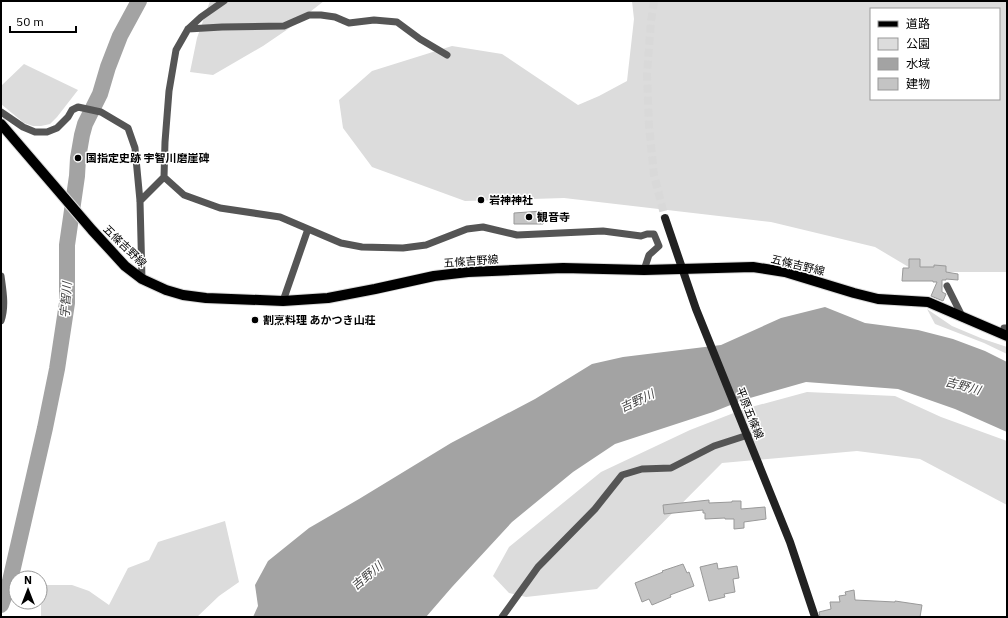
<svg xmlns="http://www.w3.org/2000/svg" width="1008" height="618" viewBox="0 0 1008 618" font-family="'IBM Plex Sans','Noto Sans JP',sans-serif">
<rect width="100%" height="100%" fill="#fff"/>
<path fill="#dcdcdc" fill-rule="evenodd" d="M210 1H324L288 29 263 46 213 75 190 72 197 38Z
M632 1H1007V272H917L875 247 771 222 564 198 465 201 372 167 343 128 339 100 372 71 452 46 502 54 578 105 599 96 627 81 634 19ZM871 9H999V99H871Z
M24 64 78 90 57 117 50 124 41 126H33L24 123 1 104V86Z
M927 309 952 326 983 339 1007 347V354L984 343 935 324Z
M807 392 895 396 941 417 1007 441V505L920 459 857 451 722 463 597 589 526 597 509 593 493 576 509 547 601 472 690 430 744 409Z
M225 521 239 582 219 596 197 617H41V585H72L89 591 109 605 128 568 149 560 158 542Z"/>
<path fill="#a3a3a3" d="M825 307 865 323 918 330 953 339 985 351 1007 362V432L955 409 898 389 806 382 743 400 713 412 615 444 573 472 512 522 452 587 426 617H253L258 606 255 585 268 561 309 528 359 499 451 443 535 399 592 364 623 357 721 345 781 318Z"/>
<g fill="none" stroke-linecap="round" stroke-linejoin="round">
<path stroke="#a3a3a3" stroke-width="16" d="M1 605 10 581 45 428 57 369 67 303V245L77 176 78 158 82 135 85 124 100 94 108 67 120 36 139 1"/>
</g>
<path fill="#c4c4c4" stroke="#999" d="M542 211 543 224H514V213Z
M909 259H920V267H934V265L946 266V272L958 274V280L946 279V280H942V292L946 294 943 301 931 296 937 282H933V281H902L903 268H909Z
M709 500V503L732 502V501H741V509L765 507 766 519 744 522V528L734 529V519H725V518L705 519V513H703V510L664 514 663 505Z
M717 563 718 569 737 566 739 578 733 579 735 592 724 594 725 597 709 601 700 567Z
M683 564 687 573 689 572 694 586 670 595 671 597 652 605 649 599 642 602 635 583 663 572 662 571Z
M854 590 855 600 895 602V601L922 605 920 617H820L819 612 831 609 830 602H840L839 596 846 595 845 592Z"/>
<g fill="none" stroke-linecap="round" stroke-linejoin="round">
<path stroke="#d9d9d9" stroke-width="8" stroke-dasharray="8 4" stroke-linecap="butt" d="M654 1 651 22 647 74 649 126 654 175 665 218"/>
<g stroke="#dbdbdb" stroke-width="12">
<path id="primary" d="M1 124 92 230 125 266 142 279 166 290 183 295 206 298 283 301 328 298 375 289 434 276 468 272 563 268 644 270 753 267 785 272 854 293 878 299 928 302 1007 336"/>
</g>
<path stroke="#555" stroke-width="7" d="M188 29 222 27 284 26 309 15H321L335 17 349 23 374 20 397 22 420 39 447 55
M1 112 23 127 35 132H47L57 128 68 117 72 110 78 107 101 112 128 128 135 148 140 201 142 279
M164 177 184 195 220 208 280 217 341 243 362 247 403 248 426 245 467 229 483 227 517 235 603 231 641 236 647 234H654L659 246 649 255 644 270
M140 201 164 177 165 142 169 91 176 50 188 29 201 17 224 1
M1 276C3 291 6 306 1 321
M947 286 963 318
M283 301 308 229
M1003 335 1004 328H1007
M502 617 538 567 595 509 622 475 642 469 671 468 714 446 748 435"/>
<path stroke="#222" stroke-width="8" d="M665 218 696 309 790 542 815 617"/>
<use href="#primary" stroke="#000" stroke-width="10"/>
</g>
<g fill="#000" stroke="#fff" stroke-width="1.5">
<circle cx="78" cy="158" r="4"/>
<circle cx="481" cy="200" r="4"/>
<circle cx="529" cy="217" r="4"/>
<circle cx="255" cy="320" r="4"/>
</g>
<g text-anchor="middle" stroke-width="3" stroke-linejoin="round" paint-order="stroke">
<g font-size="11" font-weight="bold" fill="#000" stroke="#fff" text-anchor="start">
<text x="86" y="162">国指定史跡 宇智川磨崖碑</text>
<text x="489" y="204">岩神神社</text>
<text x="537" y="221">観音寺</text>
<text x="263" y="324">割烹料理 あかつき山荘</text>
</g>
<g font-size="11" fill="#000" stroke="#fff">
<text transform="translate(125 246) rotate(44)" y="4">五條吉野線</text>
<text transform="translate(471 261) rotate(-4)" y="4">五條吉野線</text>
<text transform="translate(798 265) rotate(14)" y="4">五條吉野線</text>
<text transform="translate(750 413) rotate(68)" y="4">平原五條線</text>
</g>
<g font-size="12" font-style="italic" fill="#444" stroke="#fff">
<text transform="translate(66 300) rotate(-86)" y="4">宇智川</text>
<text transform="translate(963 386) rotate(15)" y="4">吉野川</text>
<text transform="translate(637 401) rotate(-25)" y="4">吉野川</text>
<text transform="translate(367 576) rotate(-40)" y="4">吉野川</text>
</g>
</g>
<rect width="1008" height="618" fill="none" stroke="#000000" stroke-width="4"/>
<rect x="870" y="8" width="130" height="92" fill="#ffffff" stroke="#999999"/>
<rect x="878" y="21" width="20" height="6" fill="#000000" stroke="#999999"/>
<text x="906" y="28" font-size="12" fill="#000000">道路</text>
<rect x="878" y="38" width="20" height="12" fill="#dcdcdc" stroke="#999999"/>
<text x="906" y="48" font-size="12" fill="#000000">公園</text>
<rect x="878" y="58" width="20" height="12" fill="#a3a3a3" stroke="#999999"/>
<text x="906" y="68" font-size="12" fill="#000000">水域</text>
<rect x="878" y="78" width="20" height="12" fill="#c4c4c4" stroke="#999999"/>
<text x="906" y="88" font-size="12" fill="#000000">建物</text>
<g transform="translate(28 590)"><circle r="19" fill="#ffffff" stroke="#999999"/>
<path d="M0-3L7 15L0 10L-7 15Z" fill="#000000"/>
<text y="-6" font-size="11" font-weight="bold" text-anchor="middle" fill="#000000">N</text>
</g>
<path d="M10 26v6h66v-6" fill="none" stroke="#000000" stroke-width="2"/>
<text x="16" y="26" font-size="12" fill="#000000" stroke="#ffffff" stroke-width="3" paint-order="stroke">50 m</text>
</svg>
